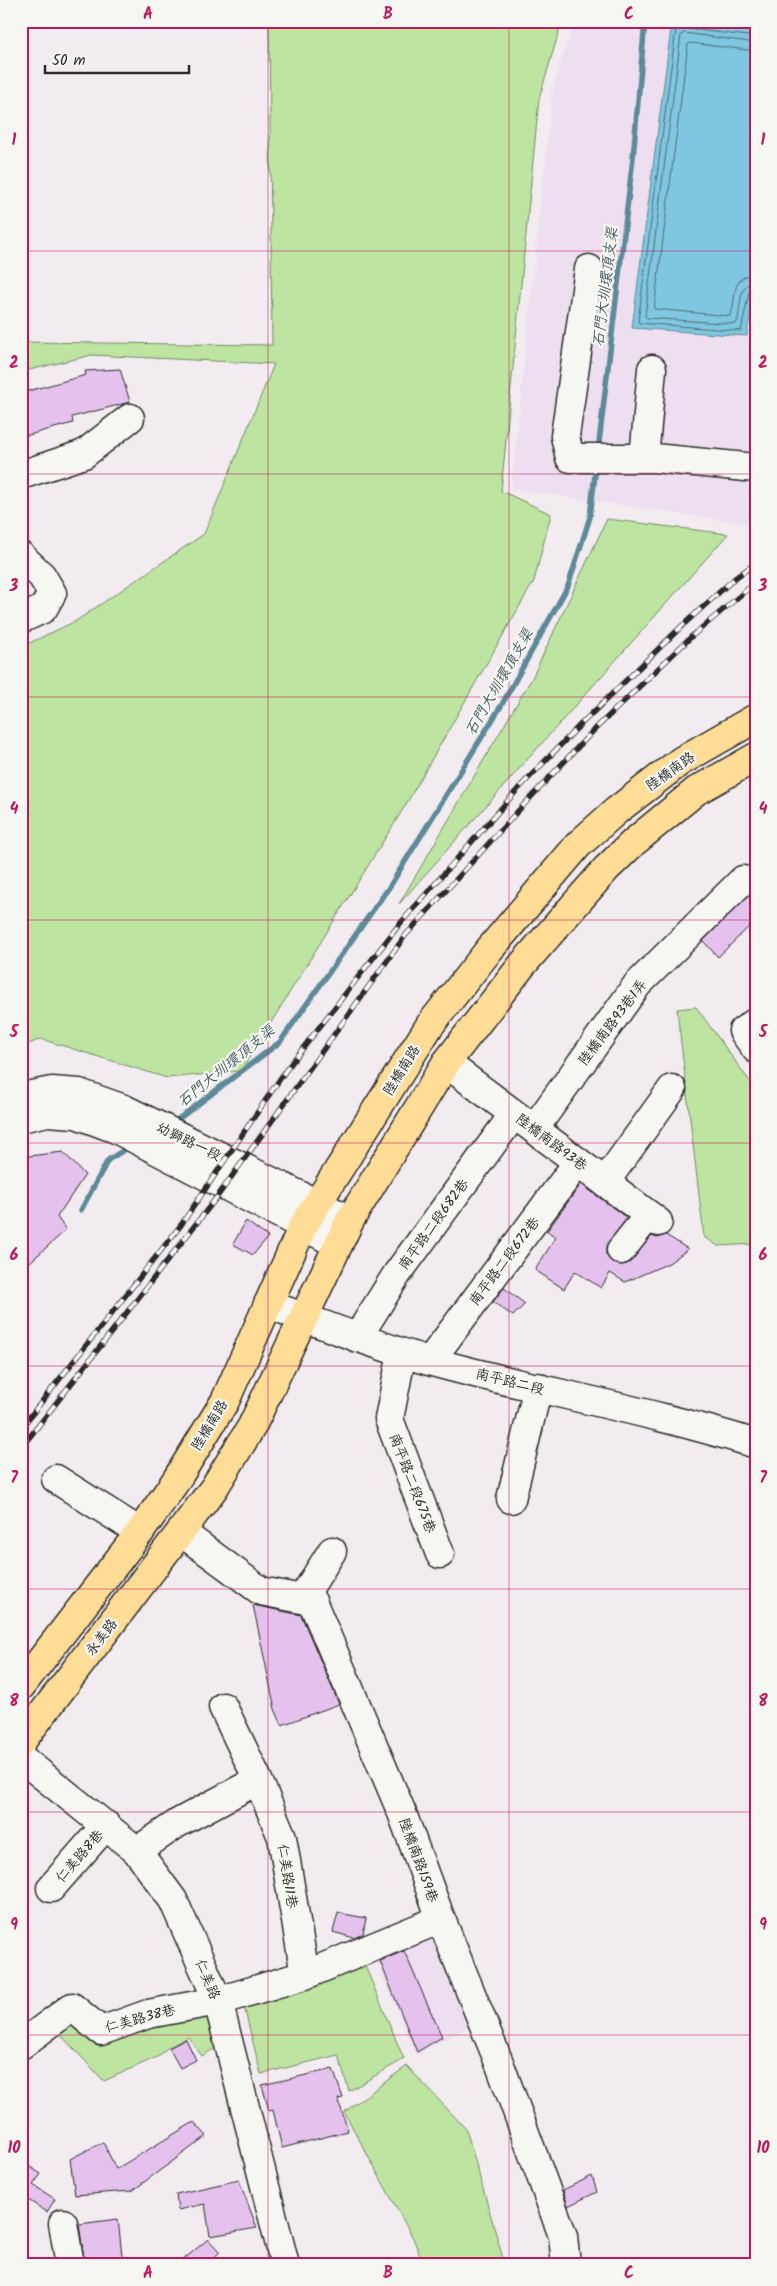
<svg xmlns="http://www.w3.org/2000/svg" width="777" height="2286" viewBox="0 0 777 2286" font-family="Kalam,'LXGW WenKai TC',sans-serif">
<rect width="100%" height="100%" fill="#f2ecf1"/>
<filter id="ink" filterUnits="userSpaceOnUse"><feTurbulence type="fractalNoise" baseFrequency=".02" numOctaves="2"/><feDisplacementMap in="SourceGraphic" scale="10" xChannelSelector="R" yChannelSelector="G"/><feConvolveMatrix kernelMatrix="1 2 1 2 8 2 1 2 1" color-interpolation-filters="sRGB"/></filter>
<g filter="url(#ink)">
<path fill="#eedff0" d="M574 21H756L755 525 511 489 552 90Z
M438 1928 481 2020 416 2055 373 1954Z"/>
<path fill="#bde4a0" stroke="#748866" d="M269 21H562L539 99 501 491 551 514 534 581 405 806 241 1071 167 1078 41 1039 21 1047V647L76 621 204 534 274 364 92 355 21 372V342L272 345Z
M607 519 728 534 399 904 532 678Z
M696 1007 756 1090V1244L718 1246 704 1237 677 1009Z
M363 1961 404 2059 349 2091 338 2055 261 2074 243 2003Z
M206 2010 217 2047 202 2056 188 2037 167 2048 159 2056 104 2081 57 2031 75 2019Z
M407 2066 466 2129 502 2255 501 2265H424L413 2238 344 2112Z"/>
<path fill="#7fc7e0" stroke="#5d8998" d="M672 21 756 32V276L747 336 632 328Z"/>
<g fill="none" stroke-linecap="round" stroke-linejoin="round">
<path stroke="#4d6973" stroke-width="1" d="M677 21 638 322 640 323 741 331 749 292 751 289 756 288
M684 21 685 26 689 29 756 37
M756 43 684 33 681 35 645 316 647 318 736 324C743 311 735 283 756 282
M756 51 690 43 688 44 654 309 730 316C738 300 728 275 756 274"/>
<path stroke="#5d8998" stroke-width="5.5" d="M598 451 633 158 645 21
M173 1123 280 1042 390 886 501 706 568 586 590 517 596 466
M81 1210 108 1160 132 1145"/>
</g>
<path fill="#e4c2ed" stroke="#2b2b2b" d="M120 369 130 402 72 417 73 423 21 437V393L86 375 85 371Z
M756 888V920L718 957 703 941Z
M63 1152 85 1175 57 1217 66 1230 21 1270V1157Z
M581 1184 627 1218 606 1247V1255L612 1262 619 1265 627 1264 652 1236 657 1238 666 1235 688 1249 669 1263 625 1282 610 1273 601 1288 575 1271 564 1289 535 1270 556 1237 547 1231Z
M246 1221 268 1237 253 1255 233 1244Z
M504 1288 525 1304 513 1316 493 1302Z
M253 1605 301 1615 339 1704 282 1725 275 1709Z
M338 1913 366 1918 363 1934 354 1938 333 1932Z
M404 1951 442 2037 417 2052 380 1961Z
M186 2039 196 2060 180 2068 169 2048Z
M333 2069 343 2098 338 2099 348 2131 282 2148 273 2110 269 2111 262 2085Z
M194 2122 207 2136 132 2191 75 2195 70 2159 103 2142 116 2169Z
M21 2161 41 2174 33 2185 55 2199 47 2212 25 2198 21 2205Z
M592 2176 597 2192 568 2206 563 2190Z
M239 2180 257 2228 210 2236 205 2204 178 2210 176 2194Z
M118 2219 123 2265H85L79 2224Z
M208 2239 220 2252 206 2265H177Z"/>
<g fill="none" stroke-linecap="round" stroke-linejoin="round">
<g stroke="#2b2b2b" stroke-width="31">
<path id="minor" d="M589 269 565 436 570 458H654L756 468
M644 458 652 369
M21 475 84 454 130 418
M21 556 42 576 52 593 43 609 21 619
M756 1022 743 1031 756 1049
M446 1063 658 1222
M21 1097 52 1091 79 1093 124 1109 350 1220
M21 1118 47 1112 76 1114 116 1129 338 1244
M534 1129 637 985 743 880
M605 1182 672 1089
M621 1250 649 1215
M268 1304C321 1324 374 1345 429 1361 537 1391 649 1410 756 1444
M357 1338 397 1274 514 1114
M402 1353 389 1419 440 1554
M430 1361 578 1162
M56 1479 140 1532
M511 1499 538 1387
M181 1532 261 1591 312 1601 402 1813 441 1919 500 2065 563 2236 566 2265
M302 1599 332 1551
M223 1707 258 1780 282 1837 305 1975
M21 1758 137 1851 173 1900 218 2001 285 2265
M137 1851 178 1823 258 1780
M51 1888 106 1825
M21 2045 72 2007 101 2031 148 2014 218 2001 305 1975 441 1919
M63 2223 70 2265"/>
</g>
<g stroke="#2b2b2b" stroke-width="31">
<path id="major" d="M21 1686 140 1532 175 1482 225 1401 303 1226 430 1025 489 950 579 844 616 811 681 761 756 718
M21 1742 214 1488 252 1426 350 1220 446 1063 523 964 606 869 634 842 696 791 756 757"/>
</g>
<use href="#minor" stroke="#f6f6f2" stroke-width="28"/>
<use href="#major" stroke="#ffdd96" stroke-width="28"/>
<g stroke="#2b2b2b" stroke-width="5.5">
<path id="rail" d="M21 1428 181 1225 286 1070 398 926 518 789 581 724 683 625 735 578 756 563
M21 1448 217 1197 405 936 517 812 593 731 692 636 756 582"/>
</g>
<use href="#rail" stroke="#f6f6f2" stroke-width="4" stroke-dasharray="11" stroke-linecap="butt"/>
</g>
</g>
<path fill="none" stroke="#c2185b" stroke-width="1" stroke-opacity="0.55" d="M268 21V2265M509 21V2265M21 251H756M21 474H756M21 697H756M21 920H756M21 1143H756M21 1366H756M21 1589H756M21 1812H756M21 2035H756"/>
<g text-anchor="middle" stroke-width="4.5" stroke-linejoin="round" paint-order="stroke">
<g font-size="14" fill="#2b2b2b" stroke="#f6f6f2">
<text transform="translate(670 771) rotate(-35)" y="5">陸橋南路</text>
<text transform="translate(612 1022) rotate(-53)" y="5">陸橋南路93巷1弄</text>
<text transform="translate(401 1070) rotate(-58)" y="5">陸橋南路</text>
<text transform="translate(189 1141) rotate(26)" y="5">幼獅路一段</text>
<text transform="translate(552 1142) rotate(37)" y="5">陸橋南路93巷</text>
<text transform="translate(433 1224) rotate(-54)" y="5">南平路二段682巷</text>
<text transform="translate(504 1261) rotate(-53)" y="5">南平路二段672巷</text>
<text transform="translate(510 1381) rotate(14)" y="5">南平路二段</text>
<text transform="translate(209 1425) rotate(-59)" y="5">陸橋南路</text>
<text transform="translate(413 1483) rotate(69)" y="5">南平路二段675巷</text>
<text transform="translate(101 1637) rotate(-53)" y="5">永美路</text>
<text transform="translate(79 1856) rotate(-49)" y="5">仁美路8巷</text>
<text transform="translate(419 1860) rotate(70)" y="5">陸橋南路159巷</text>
<text transform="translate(288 1876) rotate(81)" y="5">仁美路11巷</text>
<text transform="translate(208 1979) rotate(67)" y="5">仁美路</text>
<text transform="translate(140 2018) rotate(-15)" y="5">仁美路38巷</text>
</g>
<g font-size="15" font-style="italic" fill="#445a61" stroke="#f6f6f2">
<text transform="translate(605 287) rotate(-83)" y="5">石門大圳環頂支渠</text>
<text transform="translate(499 682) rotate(-60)" y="5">石門大圳環頂支渠</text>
<text transform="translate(226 1066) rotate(-39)" y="5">石門大圳環頂支渠</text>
</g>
</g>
<rect width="777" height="2286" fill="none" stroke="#f6f6f2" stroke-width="55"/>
<path d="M45 65v8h144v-8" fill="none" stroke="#2b2b2b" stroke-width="2.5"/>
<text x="52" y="65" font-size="15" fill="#2b2b2b" stroke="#f6f6f2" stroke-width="4" paint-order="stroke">50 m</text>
<rect x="28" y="28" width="722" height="2230" fill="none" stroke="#c2185b" stroke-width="2"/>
<g font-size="16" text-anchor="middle" font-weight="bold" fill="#c2185b">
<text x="148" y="19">A</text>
<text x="388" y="19">B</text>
<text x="629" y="19">C</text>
<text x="14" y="145">1</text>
<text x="763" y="145">1</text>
<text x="14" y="368">2</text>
<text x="763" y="368">2</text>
<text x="14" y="591">3</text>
<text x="763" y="591">3</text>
<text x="14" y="814">4</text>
<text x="763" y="814">4</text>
<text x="14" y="1037">5</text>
<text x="763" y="1037">5</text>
<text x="14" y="1260">6</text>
<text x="763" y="1260">6</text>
<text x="14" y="1483">7</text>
<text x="763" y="1483">7</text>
<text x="14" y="1706">8</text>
<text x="763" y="1706">8</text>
<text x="14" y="1930">9</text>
<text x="763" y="1930">9</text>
<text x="14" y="2153">10</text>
<text x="763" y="2153">10</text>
<text x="148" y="2278">A</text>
<text x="388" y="2278">B</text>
<text x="629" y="2278">C</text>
</g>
</svg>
